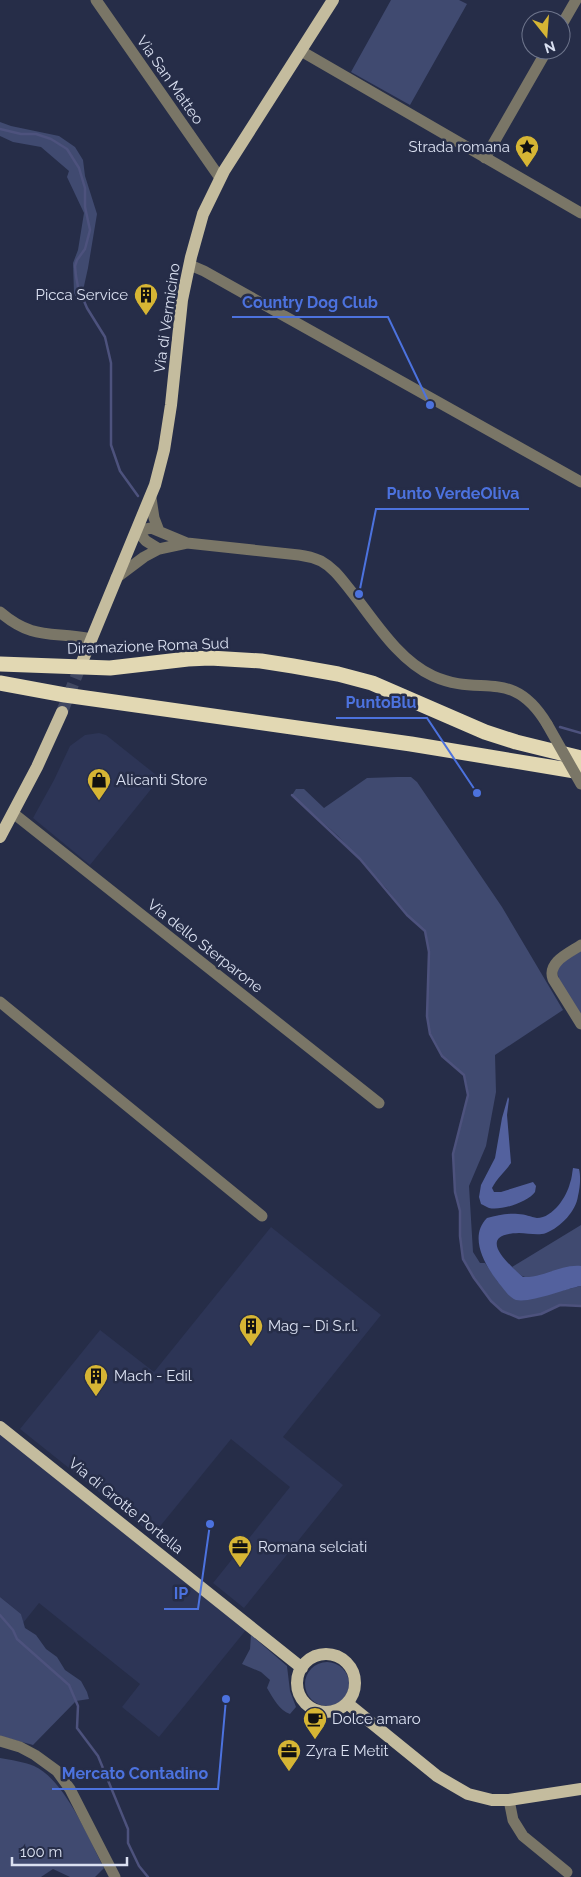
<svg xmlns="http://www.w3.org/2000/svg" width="581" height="1877" viewBox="0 0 581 1877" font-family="Raleway,sans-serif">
<rect width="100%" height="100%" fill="#262d48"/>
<path fill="#2d3556" d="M99 733 106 735 160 778 90 865 33 818 54 780 70 746 85 735Z
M271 1227 381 1315 283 1437 343 1485 244 1608 213 1583 290 1487 231 1439 153 1535 20 1429 100 1330 154 1372Z
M0 1433 246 1630 159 1737 122 1707 140 1684 39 1603 23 1623 21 1614 0 1597Z"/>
<path fill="#404a70" d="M391 0H459L467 4 410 105 351 72Z
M0 122 11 126 59 136 75 147 83 160 85 176 97 214 88 268 84 286 77 299 74 293 73 263 78 250 84 213 67 177 69 171 41 147 13 142 0 136Z
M397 777H411L417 782 502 907 563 1010 495 1055 496 1092 486 1146 469 1186 473 1252 480 1263H485L498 1282 521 1300 581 1286V1306L560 1305 541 1314 519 1318 502 1311 491 1301 474 1278 463 1259 460 1236V1211L455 1192 453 1154 468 1095 464 1075 442 1056 430 1034 427 1016 429 952 425 931 407 915 386 888 338 836 292 795 296 789H304L324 808 367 778Z
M581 950V1017L559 981 557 969 559 965Z
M581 1225V1266C562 1265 543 1281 525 1277 520 1276 515 1270 512 1267Z
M0 1597 21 1614 25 1628 36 1635 46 1649 57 1657 65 1670 81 1681 87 1692 89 1699 76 1701 33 1745 0 1736Z
M251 1635 287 1666 290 1691 296 1707 290 1714C279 1710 273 1698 267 1688L270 1680 261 1672 242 1664 250 1649Z
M305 1684a22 22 0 1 1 44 0a22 22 0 1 1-44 0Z
M0 1758C11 1760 24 1762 34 1766 65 1780 89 1839 104 1868L95 1877H70L53 1869 41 1877H0Z"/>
<path fill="#53619e" d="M508 1097 509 1099 507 1115 511 1163C505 1172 497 1178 492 1188L494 1192H501L533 1182 536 1186 535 1192C528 1202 501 1211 489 1208 486 1207 484 1205 481 1204L479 1197 481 1185 495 1158 502 1118Z
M573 1168 579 1169C581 1177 580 1187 578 1196 576 1211 561 1227 546 1233 538 1236 528 1233 519 1233 475 1234 507 1263 523 1277 543 1278 561 1264 581 1266V1286C564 1289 532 1303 516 1300 510 1298 506 1292 502 1287 487 1269 467 1238 487 1218 498 1215 508 1213 518 1214 525 1214 531 1217 537 1218 553 1218 567 1196 570 1183 572 1178 572 1173 573 1168Z"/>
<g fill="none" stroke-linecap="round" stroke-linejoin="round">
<path stroke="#4d527d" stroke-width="2.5" d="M0 129 21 134H36L51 139 67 149 79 168 85 188V207L90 230 85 249 77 260 75 266 76 276 78 287 87 308 105 337 111 363V445L120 471 138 496
M560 727 581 733
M292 795 360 859 407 915 425 931 429 952 427 1016 430 1034 442 1056 464 1075 468 1095 453 1154 455 1192 460 1211V1236L463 1259 474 1278 491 1301 502 1311 519 1318 541 1314 560 1305 581 1306
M0 1615 13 1630 17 1639 69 1685 78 1706 77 1728 98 1756 128 1829V1843L139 1866 148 1877"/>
<path stroke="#414861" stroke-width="12" stroke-dasharray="12 6" stroke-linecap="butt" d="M62 712 82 662"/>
<path stroke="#7a7667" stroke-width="11" d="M96 0 220 178
M561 26 576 0
M301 51 581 213
M485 158 547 50
M190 265 204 271 581 482
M151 498 154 518 159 531
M187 543 159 549 146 541 137 531 151 528 187 543 299 555C307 556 314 558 321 561 334 568 342 580 351 591 374 620 398 660 433 676 481 698 512 666 547 724
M116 578 144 557 159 549
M0 612C34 641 52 631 91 639
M13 813 379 1103
M581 945C569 953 547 962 553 979L581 1024
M0 1002 262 1216
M0 1741 20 1747 35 1755 57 1771 70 1789 115 1877
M509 1800 513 1820 523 1836 567 1872"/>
<path stroke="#c4bc9e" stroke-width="12" d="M82 662 155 485 164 450 171 405 182 300 191 257 203 214 224 171 333 0
M0 837 37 767 62 712
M0 1427 302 1668
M297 1683a29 29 0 1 1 58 0a29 29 0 1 1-58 0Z
M347 1703 437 1776 468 1794 492 1800H509L581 1789"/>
<path stroke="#e2d8b3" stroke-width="15" d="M0 664 110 668 188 659 210 658 261 661 293 666 338 674 372 683 485 732 516 742 581 758
M0 683 65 695 411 744 581 772"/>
<path stroke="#7a7667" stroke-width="11" d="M547 724 581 784"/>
</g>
<defs>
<g id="sight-pin" transform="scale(1.25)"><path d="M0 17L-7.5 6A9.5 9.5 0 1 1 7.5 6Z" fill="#d6b534" stroke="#262d48"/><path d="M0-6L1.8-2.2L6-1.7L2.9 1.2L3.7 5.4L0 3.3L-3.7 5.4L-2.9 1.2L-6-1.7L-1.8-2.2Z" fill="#111"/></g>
<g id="building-pin" transform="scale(1.25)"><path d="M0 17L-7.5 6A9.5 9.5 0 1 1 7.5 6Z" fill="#d6b534" stroke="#262d48"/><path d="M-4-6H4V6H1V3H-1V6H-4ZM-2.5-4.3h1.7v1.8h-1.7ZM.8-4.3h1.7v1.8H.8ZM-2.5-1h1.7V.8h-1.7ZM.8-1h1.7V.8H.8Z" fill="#111"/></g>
<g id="shop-pin" transform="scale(1.25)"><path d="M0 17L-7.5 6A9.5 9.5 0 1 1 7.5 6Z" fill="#d6b534" stroke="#262d48"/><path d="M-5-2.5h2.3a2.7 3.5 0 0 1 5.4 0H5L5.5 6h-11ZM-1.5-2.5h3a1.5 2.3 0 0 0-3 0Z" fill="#111"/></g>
<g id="office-pin" transform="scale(1.25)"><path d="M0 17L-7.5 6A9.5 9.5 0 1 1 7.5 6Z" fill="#d6b534" stroke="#262d48"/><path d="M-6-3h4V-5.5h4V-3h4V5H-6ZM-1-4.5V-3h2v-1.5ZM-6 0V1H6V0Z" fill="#111"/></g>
<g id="cafe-pin" transform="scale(1.25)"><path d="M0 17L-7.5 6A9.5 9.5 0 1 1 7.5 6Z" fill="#d6b534" stroke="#262d48"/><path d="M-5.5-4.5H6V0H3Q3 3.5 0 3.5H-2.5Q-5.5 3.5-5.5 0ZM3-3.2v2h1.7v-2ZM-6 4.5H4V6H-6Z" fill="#111"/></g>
</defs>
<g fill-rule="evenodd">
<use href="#sight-pin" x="527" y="147"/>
<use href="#building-pin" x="146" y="295"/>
<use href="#shop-pin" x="99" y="780"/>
<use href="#building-pin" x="251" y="1326"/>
<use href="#building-pin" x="96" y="1376"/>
<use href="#office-pin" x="240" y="1547"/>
<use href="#cafe-pin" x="315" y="1719"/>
<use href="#office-pin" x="289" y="1751"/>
</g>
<g text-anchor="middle" stroke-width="5" stroke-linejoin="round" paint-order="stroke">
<g font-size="15" fill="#dae0f1" stroke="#262d48">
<text transform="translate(170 80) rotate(55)" y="5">Via San Matteo</text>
<text transform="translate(167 318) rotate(-82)" y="5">Via di Vermicino</text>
<text transform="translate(148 646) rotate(-2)" y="5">Diramazione Roma Sud</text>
<text transform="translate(205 946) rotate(38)" y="5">Via dello Sterparone</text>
<text transform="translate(126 1506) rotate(39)" y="5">Via di Grotte Portella</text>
</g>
<g font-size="15" fill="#dae0f1" stroke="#262d48" text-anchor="start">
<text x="510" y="152" text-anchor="end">Strada romana</text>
<text x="128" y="300" text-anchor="end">Picca Service</text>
<text x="116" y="785">Alicanti Store</text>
<text x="268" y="1331">Mag – Di S.r.l.</text>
<text x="114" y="1381">Mach - Edil</text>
<text x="258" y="1552">Romana selciati</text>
<text x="332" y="1724">Dolce amaro</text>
<text x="306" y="1756">Zyra E Metit</text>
</g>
</g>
<path fill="none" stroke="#4c72de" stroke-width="2" d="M430 405L388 317H232M359 594L376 509H529M477 793L427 718H336M210 1524L198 1609H164M226 1699L218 1789H52"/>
<g fill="#4c72de" stroke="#262d48" stroke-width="2">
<circle cx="430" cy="405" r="5"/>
<circle cx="359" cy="594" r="5"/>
<circle cx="477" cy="793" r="5"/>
<circle cx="210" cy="1524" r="5"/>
<circle cx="226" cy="1699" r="5"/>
</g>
<g font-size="16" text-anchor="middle" font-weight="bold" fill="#4c72de" stroke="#262d48" stroke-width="5" stroke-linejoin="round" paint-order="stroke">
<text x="310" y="308">Country Dog Club</text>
<text x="453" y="499">Punto VerdeOliva</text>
<text x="381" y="708">PuntoBlu</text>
<text x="181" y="1599">IP</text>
<text x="135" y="1779">Mercato Contadino</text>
</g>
<g transform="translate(546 35) rotate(163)"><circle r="24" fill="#262d48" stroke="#6e758c"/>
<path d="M0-4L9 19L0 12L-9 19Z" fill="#d6b534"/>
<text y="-8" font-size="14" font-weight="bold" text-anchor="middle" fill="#dae0f1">N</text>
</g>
<path d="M12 1857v8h115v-8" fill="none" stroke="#dae0f1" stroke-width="2.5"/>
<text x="20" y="1857" font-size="15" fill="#dae0f1" stroke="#262d48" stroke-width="4" paint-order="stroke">100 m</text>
</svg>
